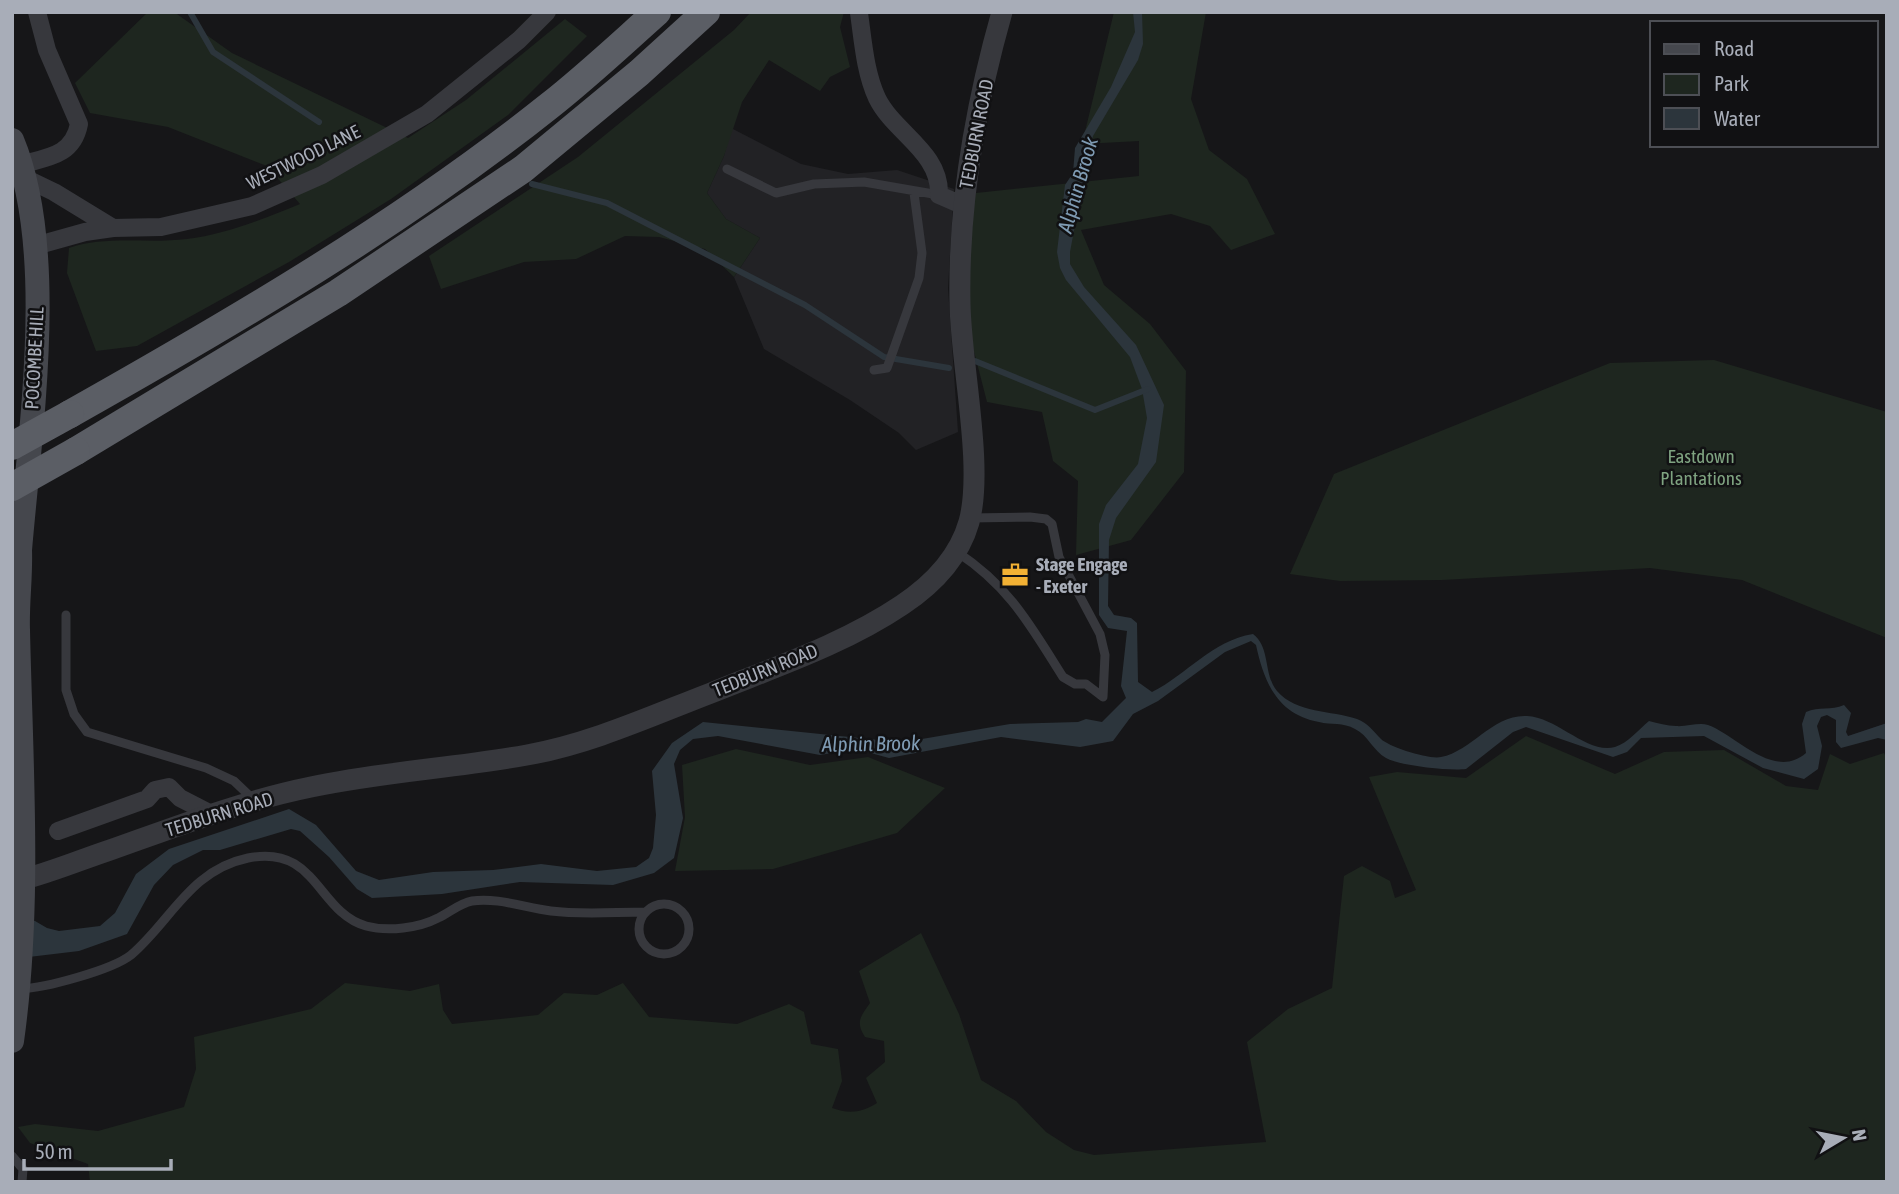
<svg xmlns="http://www.w3.org/2000/svg" width="1899" height="1194" viewBox="0 0 1899 1194" font-family="'Asap Condensed',sans-serif">
<rect width="100%" height="100%" fill="#161618"/>
<path fill="#222225" d="M731 128 801 164 848 174 897 170 954 189 948 288 958 432 916 450 899 433 850 400 764 349 734 277 760 238 726 219 707 193 724 156Z"/>
<path fill="#1e261f" d="M148 12H174L232 53 408 138 466 100 565 19 587 36 508 115 391 199 289 262 137 346 96 351 67 273 69 248C106 235 147 244 187 239 226 234 263 219 300 204L267 166 168 127 90 113 75 83Z
M751 12H844L840 27 850 67 830 77 820 91 769 60 742 102 724 156 707 193 726 219 760 238 734 277 705 249 659 237 625 236 576 259 524 262 441 289 429 256 578 157 734 30Z
M1114 12H1206L1191 99 1209 150 1247 179 1275 234 1231 250 1210 226 1171 214 1081 230 1104 285 1150 324 1186 371 1184 472 1131 540 1076 555 1078 481 1053 461 1042 412 987 402 968 328 964 240 976 193 1139 176V141L1082 144Z
M1714 360 1887 412V638L1742 580 1650 568 1442 580 1340 581 1290 574 1334 474 1610 363Z
M1526 736 1615 774 1664 752 1724 750 1786 786 1818 790 1830 754 1850 764 1884 753 1887 759V1182H90L88 1164 30 1143 18 1127 35 1124 98 1131 184 1107 196 1069 194 1037 311 1009 345 983 410 991 439 984 443 1010 452 1024 538 1015 564 993 597 995 623 983 649 1017 737 1024 789 1004 804 1012 811 1044 838 1049 842 1081 832 1108C848 1114 862 1113 877 1103L866 1078 885 1062 884 1041 865 1037C855 1022 861 1016 870 1003L859 971 921 933 959 1014 981 1080 1016 1101 1046 1132 1074 1150 1094 1155 1266 1142 1247 1042 1288 1009 1332 988 1344 876 1362 866 1390 881 1395 898 1416 890 1369 777 1397 772 1466 778Z
M736 749 810 765 868 757 945 788 897 833 773 869 675 871 685 817 682 765Z"/>
<path fill="#2c353c" d="M1133 12H1142L1143 44 1138 60 1093 136 1087 156 1083 201 1078 209 1070 252V264L1084 287 1136 345 1164 405 1156 462 1116 518 1109 540 1108 606 1114 615 1131 618 1137 623 1138 682 1152 692C1188 674 1211 641 1253 634 1271 648 1263 674 1277 691 1297 714 1331 710 1357 719 1368 723 1373 731 1381 739 1389 747 1430 760 1441 757 1472 751 1493 714 1527 716 1557 717 1588 755 1615 747 1628 743 1639 729 1649 721 1658 723 1667 726 1676 726 1686 727 1699 722 1708 725 1736 735 1774 781 1806 753L1802 724 1806 712C1819 706 1831 711 1844 705L1851 713 1846 732 1848 736 1887 723V740L1878 738 1841 748 1836 742V720L1827 715 1821 717 1817 726 1822 746 1818 769 1804 779 1763 768 1704 736 1641 738 1627 752 1613 757 1526 727 1513 732 1466 769C1449 771 1401 766 1386 758 1373 751 1368 735 1355 729 1343 722 1331 725 1319 722 1277 714 1264 682 1256 645L1251 641 1225 652 1158 701 1133 714 1113 741 1080 747 1001 737 889 758 856 749 820 755 718 736 693 739 680 750 674 764 683 818 674 858 654 873 613 885 520 882 442 894 372 898 357 889 329 857 300 831 291 829 220 850H203L173 865 154 885 127 934 79 951 12 959V917L35 921 47 928 59 931 100 926 115 913 136 874 169 849 289 809 316 825 356 871 379 880 433 872 493 870 541 864 597 871 636 867 649 858 653 848 656 815 652 771 672 743 703 722 879 740H916L1010 724 1078 722 1086 719 1102 722 1126 698 1121 686 1127 631 1108 628 1099 615V524L1106 505 1138 464 1147 418 1142 389 1130 357 1066 280 1060 268 1057 252 1065 185 1073 173 1075 148 1111 87 1135 32Z"/>
<g fill="none" stroke-linecap="round" stroke-linejoin="round">
<path stroke="#2c353c" stroke-width="6" d="M190 12 213 52 319 122
M532 184 607 203 805 305 884 357 949 368
M975 361 1095 410 1148 389"/>
<path stroke="#37383d" stroke-width="9" d="M727 169 776 193 814 184 864 182 939 195
M874 370 887 368 919 278 922 253 914 193
M970 518 1030 517 1046 519 1052 524 1059 557 1100 634 1105 655 1103 697
M957 552C1010 587 1030 625 1063 677L1075 684H1086L1103 697
M66 615V690L74 714 87 732 206 768 234 781 254 800
M639 929a25 25 0 1 1 50 0a25 25 0 1 1-50 0Z
M20 989C45 988 112 970 131 955 171 921 190 870 248 858 317 844 317 912 366 926 388 932 419 928 438 918 449 913 460 903 472 901 497 897 526 908 551 911 582 915 614 912 646 912
M12 1156 23 1169 22 1182"/>
<path stroke="#37383d" stroke-width="18" d="M859 13C863 41 865 72 877 98 894 133 941 152 939 195L962 205
M23 164C49 157 73 155 79 124L47 50 37 12
M27 179 54 192 113 228
M35 246 85 232 113 228 161 227 252 206 322 175 427 114 519 40 547 12
M58 831 147 799 155 790 169 787 180 798 213 815"/>
<path stroke="#37383d" stroke-width="21" d="M21 880C52 872 80 860 110 850 175 827 242 801 311 787 381 772 455 768 527 755 590 744 651 716 711 693 775 667 844 644 902 605 932 585 959 557 969 522 984 467 961 365 960 304 958 206 975 107 1002 12"/>
<path stroke="#45474d" stroke-width="24" d="M12 140C58 250 30 430 20 550 21 577 17 603 18 630 21 767 31 905 12 1041"/>
<path stroke="#5b5e65" stroke-width="28" d="M70 414C235 321 401 224 549 106 586 77 621 44 657 12
M76 451 338 293 523 169 639 73 706 12"/>
<path stroke="#5b5e65" stroke-width="28" d="M12 446 70 414
M12 487 76 451"/>
</g>
<defs>
<g id="office-bare" transform="scale(2.1)"><path d="M-6-3h4V-5.5h4V-3h4V5H-6ZM-1-4.5V-3h2v-1.5ZM-6 0V1H6V0Z" fill="#f2b134" stroke="#111113" stroke-width="2.5" paint-order="stroke"/></g>
</defs>
<g fill-rule="evenodd">
<use href="#office-bare" x="1015" y="575"/>
</g>
<g text-anchor="middle" stroke-width="5" stroke-linejoin="round" paint-order="stroke">
<g font-size="19" fill="#a8adb8" stroke="#111113">
<text transform="translate(976 134) rotate(-79)" y="7">TEDBURN ROAD</text>
<text transform="translate(303 157) rotate(-26)" y="7">WESTWOOD LANE</text>
<text transform="translate(34 358) rotate(-87)" y="7">POCOMBE HILL</text>
<text transform="translate(765 670) rotate(-22)" y="7">TEDBURN ROAD</text>
<text transform="translate(219 814) rotate(-17)" y="7">TEDBURN ROAD</text>
</g>
<g font-size="19" fill="#7fa381" stroke="#111113">
<text x="1701" y="463">Eastdown<tspan x="1701" dy="22">Plantations</tspan></text>
</g>
<g font-size="19" font-weight="bold" fill="#a8adb8" stroke="#111113" text-anchor="start">
<text x="1036" y="571">Stage Engage<tspan x="1036" dy="22">- Exeter</tspan></text>
</g>
<g font-size="21" font-style="italic" fill="#7f9bb3" stroke="#111113">
<text transform="translate(1078 185) rotate(-74)" y="7">Alphin Brook</text>
<text transform="translate(871 744) rotate(-1)" y="7">Alphin Brook</text>
</g>
</g>
<rect width="1899" height="1194" fill="none" stroke="#a8adb8" stroke-width="28"/>
<rect x="1650" y="21" width="228" height="126" fill="#111113" stroke="#4d4f55" stroke-width="2"/>
<rect x="1664" y="44" width="35" height="10" fill="#45474d" stroke="#4d4f55" stroke-width="2"/>
<text x="1714" y="56" font-size="21" fill="#a8adb8">Road</text>
<rect x="1664" y="74" width="35" height="21" fill="#1e261f" stroke="#4d4f55" stroke-width="2"/>
<text x="1714" y="91" font-size="21" fill="#a8adb8">Park</text>
<rect x="1664" y="108" width="35" height="21" fill="#2c353c" stroke="#4d4f55" stroke-width="2"/>
<text x="1714" y="126" font-size="21" fill="#a8adb8">Water</text>
<g transform="translate(1843 1138) rotate(80)" stroke="#111113" stroke-width="5" paint-order="stroke">
<path d="M0-5L12 26L0 18L-12 26Z" fill="#a8adb8"/>
<text y="-10" font-size="19" font-weight="bold" text-anchor="middle" fill="#a8adb8">N</text>
</g>
<path d="M24 1159v10h147v-10" fill="none" stroke="#a8adb8" stroke-width="3.5"/>
<text x="35" y="1159" font-size="21" fill="#a8adb8" stroke="#111113" stroke-width="5" paint-order="stroke">50 m</text>
</svg>
